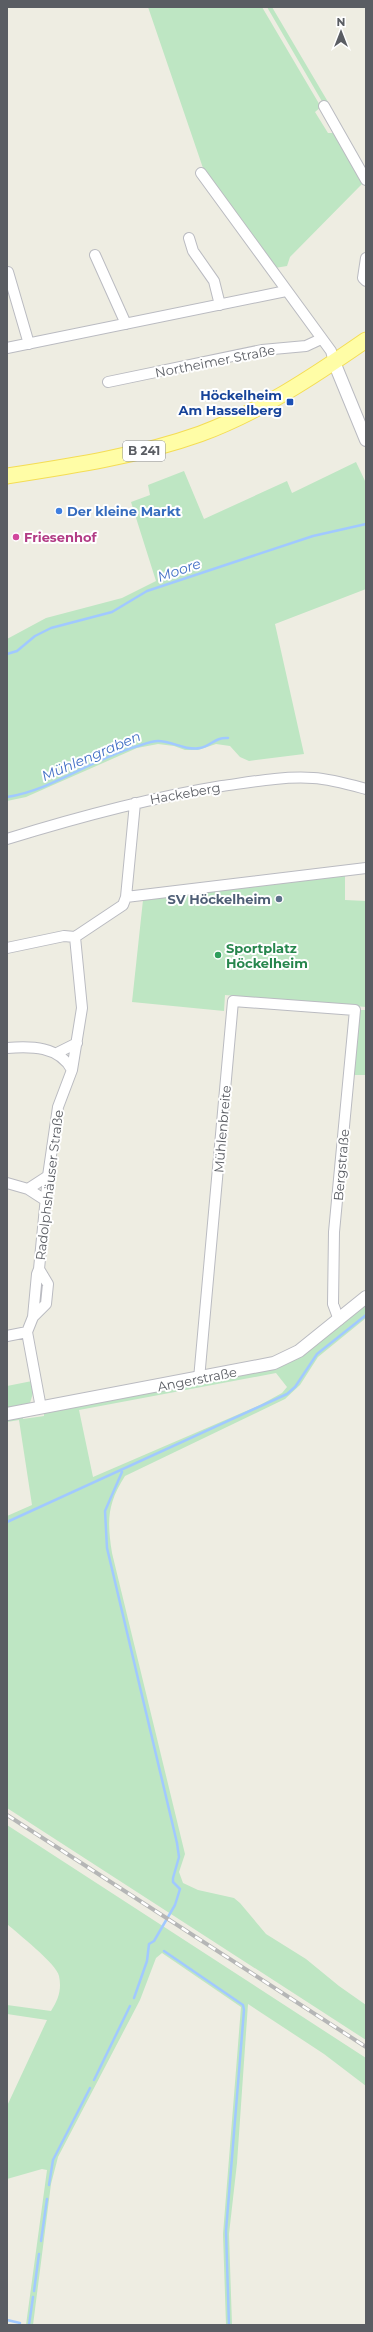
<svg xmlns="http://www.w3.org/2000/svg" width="373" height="2332" viewBox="0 0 373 2332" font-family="Montserrat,sans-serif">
<rect width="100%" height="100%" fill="#eeede2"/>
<path fill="#bee6c3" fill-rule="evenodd" d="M148 7H262L321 107 315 112 328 133H334L363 183 290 257 287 266 275 268 204 171Z
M267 7H272L331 107 327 110Z
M356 462 366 483V589L275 624 304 754 249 761 240 757 230 746 216 744 198 750H185L174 746 158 744 137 748 26 797 7 801V639L46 618 122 598 156 581 131 502 150 495 148 485 184 471 204 519 287 481 292 493Z
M345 875V900L366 901V1007L225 995 224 1011 132 1002 143 900Z
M360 1010H366V1075H354Z
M366 1303V1318L318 1357 300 1385 285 1399 125 1476C107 1504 107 1521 112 1553L185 1854 179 1872 183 1883 198 1890 234 1898 240 1903 266 1934 306 1959 339 1986 366 2005V2040L7 1808V1516L32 1505 19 1420 7 1422V1418L23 1416V1419L44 1416V1412L274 1368ZM276 1373 287 1387 282 1393 260 1405 93 1477 79 1410Z
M32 1381 33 1393 30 1403 7 1409V1386Z
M7 1825 366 2058V2086L324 2054 248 2004 237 2163 229 2234 232 2325H226L223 2234 241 2007 162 1953 156 1958 140 2000 58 2157 51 2184 33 2325H26L47 2170 42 2169 7 2179V2106L47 2020 7 2014V2005L51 2011C58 2000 62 1990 59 1976 57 1964 17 1933 7 1924Z"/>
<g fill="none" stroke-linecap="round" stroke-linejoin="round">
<path stroke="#a1c9ff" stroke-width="2.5" d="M7 654 17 651 35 636 51 628 112 612 147 591 313 536 366 524
M7 797C53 790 93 758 138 746 144 744 152 741 158 741 173 741 185 751 200 748 211 746 215 737 228 738
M122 1472 105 1511 107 1548 177 1843 179 1857 173 1878V1882L180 1889 175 1905 154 1941 149 1944 147 1961 134 1998
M7 1522 287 1394 295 1387 317 1354 366 1315
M164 1951 243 2005 244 2010 226 2231 229 2325
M94 2080 130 2006
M49 2185 53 2160 90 2088
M41 2241 47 2199
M34 2291 39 2254
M7 2320 20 2323
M29 2325 33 2297"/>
<g stroke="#babbc1" stroke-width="12">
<path id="minor" d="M324 106 366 180
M201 173 331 351 334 362
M189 238 193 251 214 281 220 305
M95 255 126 324
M366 258 363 278 366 281
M8 272 29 344
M7 348 286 291
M108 382 262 350 306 346 321 339
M7 839C78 817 149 798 222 786 251 782 283 776 313 778 331 779 348 784 366 789
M126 897 366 868
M7 948 64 936 75 937 123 905 126 897 135 803
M7 1048C31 1046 59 1046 72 1070
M57 1053 77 1043
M7 1183 28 1189 45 1200
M28 1189 48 1176
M33 1317 37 1274 39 1269
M7 1336 27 1332
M199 1379 233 1001 355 1010 334 1232 333 1304 339 1320
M41 1408 27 1332 33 1317 46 1304 48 1284 39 1269 48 1176 58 1107 72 1070 82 1008 75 937"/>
</g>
<g stroke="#babbc1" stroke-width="14">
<path id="tertiary" d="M334 362 366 440
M7 1414 274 1363 299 1351 366 1297"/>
</g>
<g stroke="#f4dd55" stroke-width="17">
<path id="primary" d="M7 476C72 466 138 456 200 434 260 412 314 376 366 340"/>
</g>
<use href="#minor" stroke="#fff" stroke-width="10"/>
<use href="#tertiary" stroke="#fff" stroke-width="12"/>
<use href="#primary" stroke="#fffda6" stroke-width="15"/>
<g stroke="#b5b6b6" stroke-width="4">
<path id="rail" d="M7 1815 366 2047"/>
</g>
<use href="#rail" stroke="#fff" stroke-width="2.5" stroke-dasharray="8" stroke-linecap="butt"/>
</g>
<rect fill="#1a4fb4" stroke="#fff" stroke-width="1.5" x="286" y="398" width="8" height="8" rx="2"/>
<circle fill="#3f7fe0" stroke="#fff" stroke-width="1.5" cx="59" cy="511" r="4"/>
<circle fill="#d1479c" stroke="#fff" stroke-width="1.5" cx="16" cy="537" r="4"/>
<circle fill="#5c6f8a" stroke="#fff" stroke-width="1.5" cx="279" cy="899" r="4"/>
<circle fill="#2e9e5b" stroke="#fff" stroke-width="1.5" cx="218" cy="955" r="4"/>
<g text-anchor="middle" stroke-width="4" stroke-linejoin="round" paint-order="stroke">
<rect fill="#fff" stroke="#8c8e92" stroke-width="1" x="123" y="441" width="42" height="20" rx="3"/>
<g font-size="12" font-weight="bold" fill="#5a5d63">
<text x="144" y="455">B 241</text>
</g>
<g font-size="13" fill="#5a5d63" stroke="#fff">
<text transform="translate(215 361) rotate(-11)" y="5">Northeimer Straße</text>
<text transform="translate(185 793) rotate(-10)" y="5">Hackeberg</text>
<text transform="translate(222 1129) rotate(-85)" y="5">Mühlenbreite</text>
<text transform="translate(341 1165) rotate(-85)" y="5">Bergstraße</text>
<text transform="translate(49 1185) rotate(-83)" y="5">Radolphshäuser Straße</text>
<text transform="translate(197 1379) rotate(-11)" y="5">Angerstraße</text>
</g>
<g font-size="13" font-weight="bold" fill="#164399" stroke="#fff" text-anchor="end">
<text x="282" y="400">Höckelheim<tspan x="282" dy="15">Am Hasselberg</tspan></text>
</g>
<g font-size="13" font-weight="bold" fill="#366cbe" stroke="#fff" text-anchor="start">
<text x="67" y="516">Der kleine Markt</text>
</g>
<g font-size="13" font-weight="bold" fill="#b23c85" stroke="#fff" text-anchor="start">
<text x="24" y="542">Friesenhof</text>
</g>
<g font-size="13" font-weight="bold" fill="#4e5e75" stroke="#fff" text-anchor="end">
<text x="271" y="904">SV Höckelheim</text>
</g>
<g font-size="13" font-weight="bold" fill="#27864d" stroke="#fff" text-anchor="start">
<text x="226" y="953">Sportplatz<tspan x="226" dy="15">Höckelheim</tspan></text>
</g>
<g font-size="14" font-style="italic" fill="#416fc5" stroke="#fff">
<text transform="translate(179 570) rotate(-19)" y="5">Moore</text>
<text transform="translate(91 756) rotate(-23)" y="5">Mühlengraben</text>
</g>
</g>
<rect width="373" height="2332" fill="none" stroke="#5a5d63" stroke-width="16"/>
<g transform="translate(341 32)" stroke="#ffffff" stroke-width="3" paint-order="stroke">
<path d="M0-3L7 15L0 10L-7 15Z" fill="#5a5d63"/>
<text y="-6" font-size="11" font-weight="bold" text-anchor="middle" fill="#5a5d63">N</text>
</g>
</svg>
